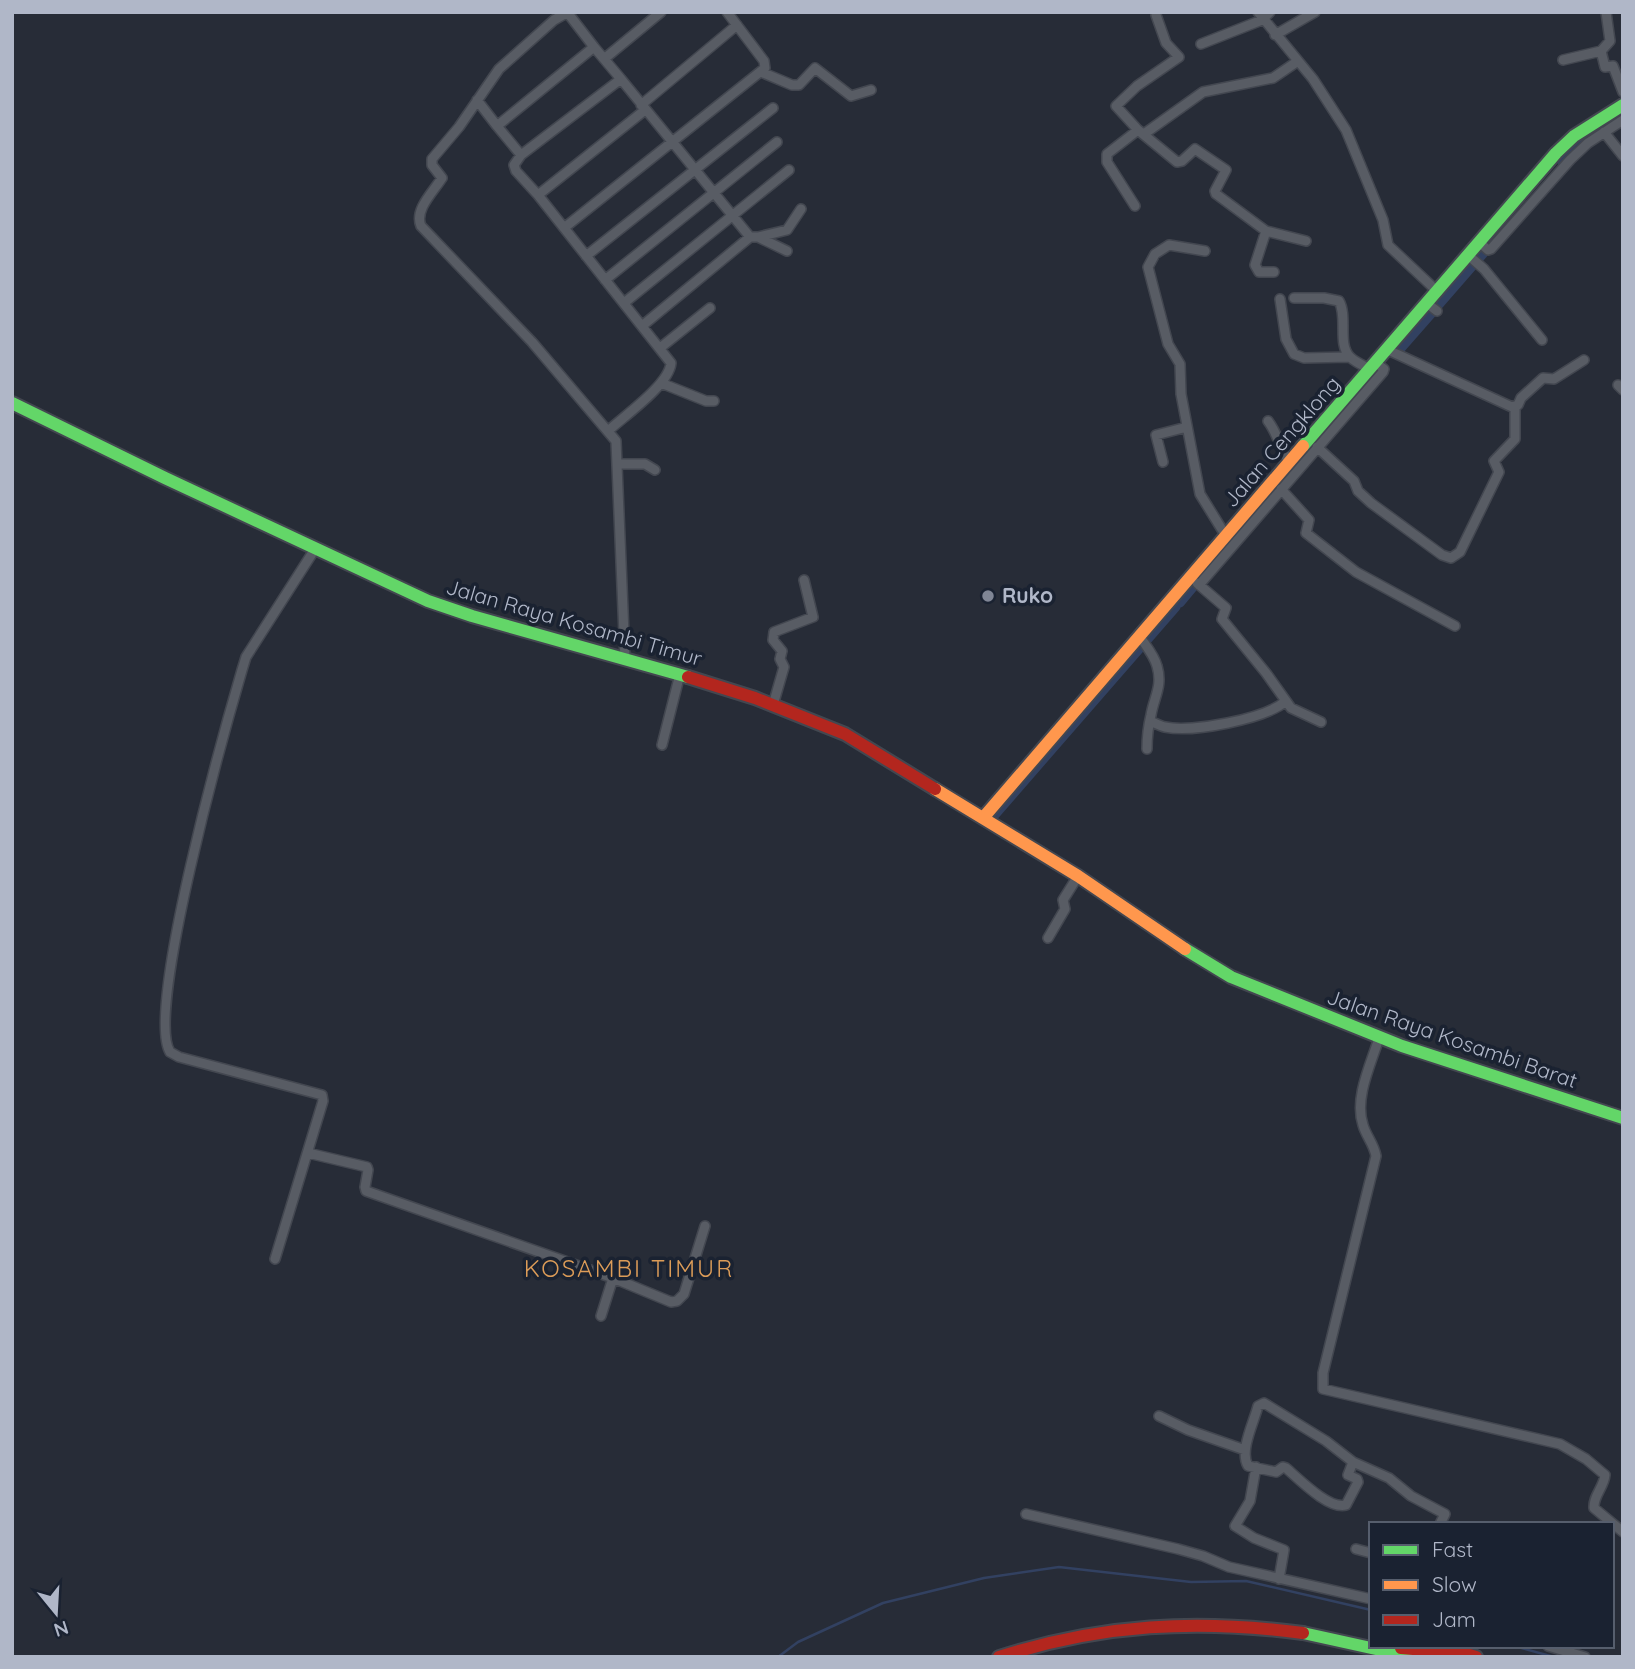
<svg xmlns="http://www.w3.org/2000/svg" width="1635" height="1669" viewBox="0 0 1635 1669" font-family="Quicksand,sans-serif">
<rect width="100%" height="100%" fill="#272c37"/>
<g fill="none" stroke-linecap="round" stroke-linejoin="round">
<path stroke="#324161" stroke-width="2.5" d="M1514 1646 1554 1657
M778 1657 798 1642 883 1603 984 1578 1059 1567 1191 1582 1246 1581 1371 1610"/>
<path stroke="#324161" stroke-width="9" d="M1562 163 1585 133
M1437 307 1491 245
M1397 353 1433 312
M1305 453 1327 431
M1250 520 1300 459
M1180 603 1200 579
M995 815 1176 607"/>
<g stroke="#434750" stroke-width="12">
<path id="street" d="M567 12 594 47 497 126 521 155 621 79 594 47
M568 12 554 20 499 69 459 127 432 159V165L442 178C433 192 414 210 421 226L532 342 616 441 625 659
M1258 12 1313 79 1346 130 1383 220 1388 245 1438 292
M1606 12 1610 41 1601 51 1605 67 1613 66 1623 92
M1156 15 1166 43 1179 57 1137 86 1116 106 1138 130 1177 162 1182 161 1195 149 1226 170 1215 191 1216 194 1266 231 1306 241
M1275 35 1315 12
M1201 44 1262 20 1270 12
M604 59 661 12
M1563 60 1601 51
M761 72 792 85H799L815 68 851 96 871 90
M621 79 750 237H758L787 251
M477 100 497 126
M641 105 737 25
M1604 132 1623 156
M1144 134 1203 92 1273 78 1298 61
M521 155 514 165 516 171 538 195 671 363C669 385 624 416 608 431
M538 195 645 110
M1135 206 1107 162V154L1138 130
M564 228 765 68 764 61 727 12
M1266 231 1255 265 1259 272H1274
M758 237 787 230 801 209
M1479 242 1488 250 1491 249 1570 160 1588 143 1623 120
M1205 251 1169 245 1155 254 1148 267 1168 344 1180 364 1181 394 1200 494 1226 536
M1468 255 1484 269 1542 340
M586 256 773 108
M605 280 777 142
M1294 298H1324L1339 301C1348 317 1337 344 1350 357 1355 362 1364 366 1370 369
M1280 299 1286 339 1294 354 1304 358 1350 357
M624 303 789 170
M1428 304 1437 311
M642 326 750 237
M660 348 710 308
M1388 350 1512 407 1518 405 1521 398 1543 378 1554 379 1584 360
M661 383 706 401H714
M1618 385 1623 390
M1268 421C1278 434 1280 449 1290 463
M1317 447 1354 481 1358 491 1371 503 1442 555 1451 558 1460 552 1499 472 1494 461 1515 439V407
M1163 462 1156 435 1187 427
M618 464H645L655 470
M1281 489 1309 520 1306 533 1356 572 1455 626
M1197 583 1226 608 1222 619 1266 673 1291 708 1321 722
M1199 585 1383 372 1384 369 1376 363
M1140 637C1146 646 1154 655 1157 666 1163 686 1154 697 1151 715 1148 727 1147 737 1147 749
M773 705 784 667 780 659 782 651 773 640 774 632 813 617 804 580
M1150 721C1155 723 1160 726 1165 727 1192 733 1265 719 1286 701
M662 745 680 674
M1048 938 1065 909 1063 900 1078 876
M1379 1038C1371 1064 1354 1098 1363 1125 1366 1136 1374 1144 1376 1156L1323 1373V1389L1560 1444 1586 1459 1605 1475C1604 1487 1593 1496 1594 1508L1623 1532
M308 1153 367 1167 368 1170 365 1187 366 1191 613 1278 671 1302 677 1301 684 1294 705 1226
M275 1259 323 1101 322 1095 179 1057 170 1052C145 1012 225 728 242 670L246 657 315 549
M601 1316 613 1278
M1159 1416 1188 1430 1245 1450
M1353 1462 1348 1475 1357 1479 1358 1482 1346 1505C1329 1510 1299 1479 1286 1468L1283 1467 1276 1472 1248 1466C1239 1451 1254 1422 1258 1406L1264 1403 1326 1441 1353 1462 1389 1478 1411 1496 1445 1514 1440 1524
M1256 1467 1250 1501 1235 1526 1254 1538 1284 1550 1279 1579
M1026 1514 1178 1549 1203 1556 1229 1567 1371 1599
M1356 1549 1371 1553
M1548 1646 1585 1657"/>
</g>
<g stroke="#434750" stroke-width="16">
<path id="fast" d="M12 403 165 478 428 601 472 616 688 677
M1303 446 1556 153 1574 136 1623 105
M1185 949 1231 977 1402 1046 1623 1118
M1303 1633 1412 1657"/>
</g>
<g stroke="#434750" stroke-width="16">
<path id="slow" d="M935 789 1078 876 1185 949
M983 818 1303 446"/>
</g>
<g stroke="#434750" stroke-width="16">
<path id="jam" d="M688 677 755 698 845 734 935 789
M1401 1648 1463 1653 1476 1657
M999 1657C1102 1624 1197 1619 1303 1633"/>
</g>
<use href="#street" stroke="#585c64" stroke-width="9"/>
<use href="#fast" stroke="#63d668" stroke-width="12"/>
<use href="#slow" stroke="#ff974d" stroke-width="12"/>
<use href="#jam" stroke="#b3261e" stroke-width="12"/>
</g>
<circle fill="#808695" stroke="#1a2231" stroke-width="2.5" cx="988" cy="596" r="7"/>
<g text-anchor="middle" stroke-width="7" stroke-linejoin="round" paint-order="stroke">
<g font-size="21" fill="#b0b7c8" stroke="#1a2231">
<text transform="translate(1282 442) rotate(-49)" y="7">Jalan Cengklong</text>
<text transform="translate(574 623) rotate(16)" y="7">Jalan Raya Kosambi Timur</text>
<text transform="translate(1452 1039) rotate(19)" y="7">Jalan Raya Kosambi Barat</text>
</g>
<g font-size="21" font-weight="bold" fill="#b0b7c8" stroke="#1a2231" text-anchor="start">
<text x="1002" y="603">Ruko</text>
</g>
<g font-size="24" letter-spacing="2" fill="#dc9c58" stroke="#1a2231">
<text x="629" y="1277">KOSAMBI TIMUR</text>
</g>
</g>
<rect width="1635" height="1669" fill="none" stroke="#b0b7c8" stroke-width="28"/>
<rect x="1369" y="1522" width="245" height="126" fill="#1a2231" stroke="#565e6d" stroke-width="2"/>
<rect x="1383" y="1545" width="35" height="10" fill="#63d668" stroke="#565e6d" stroke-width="2"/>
<text x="1432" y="1557" font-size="21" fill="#b0b7c8">Fast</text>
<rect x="1383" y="1580" width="35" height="10" fill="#ff974d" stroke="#565e6d" stroke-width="2"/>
<text x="1432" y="1592" font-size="21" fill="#b0b7c8">Slow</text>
<rect x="1383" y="1615" width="35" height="10" fill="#b3261e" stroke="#565e6d" stroke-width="2"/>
<text x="1432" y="1627" font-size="21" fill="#b0b7c8">Jam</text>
<g transform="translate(56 1613) rotate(162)" stroke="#1a2231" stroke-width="5" paint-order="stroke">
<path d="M0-5L12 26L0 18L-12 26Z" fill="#b0b7c8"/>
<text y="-10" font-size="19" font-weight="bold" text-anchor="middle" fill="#b0b7c8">N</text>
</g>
</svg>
